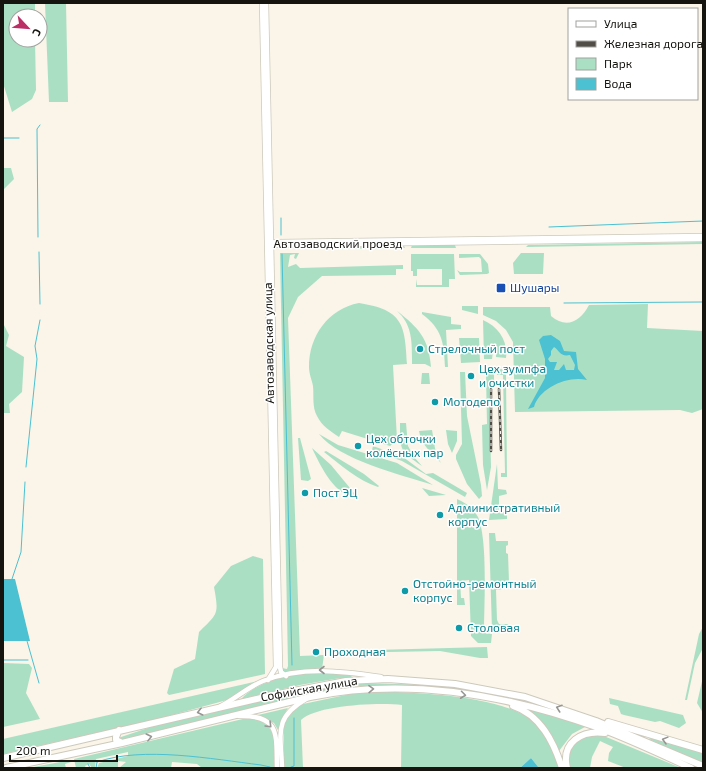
<svg xmlns="http://www.w3.org/2000/svg" width="706" height="771" viewBox="0 0 706 771" font-family="'Exo 2',sans-serif">
<rect width="100%" height="100%" fill="#faf5e8"/>
<path fill="#aadfc4" d="M3 3H35V16H16V40H35L36 90 32 99 12 112 3 83Z
M45 3H66L68 102H49Z
M3 168H11L14 179 3 190Z
M703 242V244L526 247 528 245Z
M412 245H455L456 248H411Z
M404 246 405 248 326 249V247Z
M280 253H299L296 259 294 258 295 254 290 255 288 267 296 264 300 268 403 265V269H396V275L322 276 298 297 288 318 300 656 324 655 322 669 284 673 282 668 287 669 288 666Z
M521 253H544L543 274H514L513 263Z
M411 254H454L455 279H449V287H416V279L417 285H442V269H417V276H413V271H411Z
M459 254H480L488 264 489 273 487 274 460 275 457 270 460 272H482L481 259 479 257 459 258Z
M359 303C403 310 405 324 407 364L393 365 397 440 390 446 342 431 339 437C330 431 322 426 317 416 312 407 314 396 313 386 312 380 309 374 309 367 309 336 328 309 359 303Z
M648 304 647 328 703 331V409L692 413 680 410 515 412 513 342 506 330 496 321 483 315V307H550L551 316C566 329 580 322 589 305Z
M462 306H478V314L462 310Z
M397 311C419 328 429 339 431 367L425 364H412C412 344 413 325 397 311Z
M422 312 451 317V324L461 325V329L446 330 448 367H445C444 342 442 329 422 314Z
M483 320C499 327 508 341 506 358L496 357V351H493L492 359H484Z
M3 323 9 335 6 346 24 357 22 392 9 404 10 413H3Z
M459 338H479L480 362 461 363Z
M502 369 506 375 507 477H501V473H505L503 375H497V370Z
M488 371H494V386H489L491 467 487 490 483 465 482 425 487 424 486 375Z
M460 372H465L467 416 481 485 482 496 479 499 467 484 456 459V455L462 444Z
M422 373H429L430 384H421Z
M400 423H406L408 446 414 457 422 466C399 450 400 450 400 423Z
M432 430 436 454 441 463C432 453 421 445 419 431Z
M446 430 457 431V441L452 453 448 444Z
M319 434 338 445 397 463 433 485C402 475 339 460 319 434Z
M298 438H300L311 479 308 481 301 480Z
M373 446 403 457 426 474 433 473 467 493 465 497 402 461 372 450Z
M312 448 331 465 359 499C335 497 321 467 312 448Z
M326 451 364 474 379 486 378 487C357 480 341 465 324 452Z
M497 464 498 489 506 490 507 494 499 496V512H507V519L489 520Z
M422 488 446 495 429 496Z
M457 499C466 503 473 508 478 517 488 540 484 605 484 633L492 634 491 643H478L471 636 469 580 460 581 461 598H464L465 605H457Z
M489 533H495L496 541H508V545L506 546V553L508 554 509 582H503V589L496 590 497 620 499 624H508L509 629 492 630Z
M253 556 263 559 265 674 169 695 167 693 174 669 195 659 199 632C218 613 219 615 214 587L231 566Z
M703 627V648L695 663 687 700H685L699 634Z
M487 647 488 658H480L440 651 336 653 337 651Z
M3 663 29 664 32 668 26 693 40 719 3 727Z
M330 672 351 675 352 678H340L300 685 241 699C262 677 301 673 330 672Z
M703 677V713L697 703Z
M258 681 227 700 161 718 3 754V739Z
M358 683 433 685 434 686 433 688 357 686 304 695 120 740 118 738 157 725 288 695Z
M439 685 502 695 571 715 439 689Z
M360 692C402 691 504 694 536 723 548 734 554 753 561 768H539L531 758 520 768H401L402 705C380 702 316 705 301 720L303 768H284V725C287 716 294 708 303 704Z
M609 698 683 715 686 723 679 728 660 721 655 722 624 715 621 714 618 706 610 704Z
M288 708 281 720 279 732 274 723 258 715Z
M531 710 585 725V727L572 734 559 751 551 734 529 711Z
M247 718C260 718 268 724 274 735L275 768H202L197 764 172 762 171 768H119L126 762 118 761V768H97L99 763 128 756V752L96 759 95 768H92L89 764 85 766 86 768H76L74 759Z
M599 734 681 768H626L608 761 609 753 613 747 600 741 592 757 590 768H569C568 744 577 737 599 734Z
M650 738 703 752V764L649 739Z
M71 760V762L65 764 66 768H28Z"/>
<path fill="#4cc1d1" fill-rule="evenodd" d="M551 335 560 341 564 351 576 352 578 369 587 380C568 375 539 388 534 407L528 409 545 378V359L539 340 543 336ZM554 347C560 351 560 357 570 355L575 365 574 370H566L564 364 559 370H554L557 362H550L548 359 551 355V351Z
M3 579H15L30 641H3Z
M531 758 539 768H520Z"/>
<g fill="none" stroke-linecap="round" stroke-linejoin="round">
<path stroke="#4cc1d1" stroke-width="1" d="M3 138H19
M281 218V235
M549 227 703 221
M38 237 37 129 40 125
M39 252 40 304
M282 254 292 665
M564 303 703 302
M26 467 37 359 35 346 40 320
M12 579 21 552 25 482
M27 641 39 683
M3 660H28
M88 764 90 768
M291 767 294 766V718
M96 768 97 762C143 746 212 759 261 765L270 767"/>
<g stroke="#cdc9bc" stroke-width="6">
<path id="minor" d="M262 3 276 667 268 680
M266 3 280 667 281 672 286 676
M268 243 278 242 703 236
M268 245 703 239
M221 706C235 699 248 687 263 681 302 666 341 671 381 677
M239 716C281 715 276 735 277 768
M282 768C281 734 273 718 306 699"/>
</g>
<g stroke="#cdc9bc" stroke-width="8">
<path id="major" d="M513 706C541 715 554 743 562 768
M608 722 703 750
M119 730 116 737V740L122 743
M3 758 278 694 346 681 388 679 455 684 525 697 596 721 703 766
M6 768 122 743 310 697C406 677 508 695 599 728 631 740 661 754 691 768
M567 768C561 742 582 730 605 733"/>
</g>
<use href="#minor" stroke="#fff" stroke-width="4.5"/>
<use href="#major" stroke="#fff" stroke-width="6"/>
<g stroke="#504e47" stroke-width="2.5">
<path id="rail" d="M491 389V451
M499 389 501 450"/>
</g>
<use href="#rail" stroke="#fff" stroke-width="1" stroke-dasharray="3" stroke-linecap="butt"/>
</g>
<defs><path id="oneway-chevron" d="M-2-3.5L2.5 0L-2 3.5" fill="none" stroke-width="1.6" stroke-linecap="round" stroke-linejoin="round"/></defs>
<g stroke="#969593">
<use href="#oneway-chevron" transform="translate(322 670) rotate(180)"/>
<use href="#oneway-chevron" transform="translate(371 689) rotate(-1)"/>
<use href="#oneway-chevron" transform="translate(463 695) rotate(7)"/>
<use href="#oneway-chevron" transform="translate(559 708) rotate(-161)"/>
<use href="#oneway-chevron" transform="translate(200 712) rotate(166)"/>
<use href="#oneway-chevron" transform="translate(269 725) rotate(45)"/>
<use href="#oneway-chevron" transform="translate(149 737) rotate(-14)"/>
<use href="#oneway-chevron" transform="translate(665 740) rotate(-165)"/>
</g>
<rect fill="#1a4fb4" stroke="#fff" stroke-width="1.5" x="496" y="283" width="10" height="10" rx="2"/>
<g fill="#0f9aa8" stroke="#fff" stroke-width="1.5">
<circle cx="420" cy="349" r="4"/>
<circle cx="471" cy="376" r="4"/>
<circle cx="435" cy="402" r="4"/>
<circle cx="358" cy="446" r="4"/>
<circle cx="305" cy="493" r="4"/>
<circle cx="440" cy="515" r="4"/>
<circle cx="405" cy="591" r="4"/>
<circle cx="459" cy="628" r="4"/>
<circle cx="316" cy="652" r="4"/>
</g>
<g text-anchor="middle" stroke-width="3" stroke-linejoin="round" paint-order="stroke">
<g font-size="12" fill="#15140f" stroke="#fff">
<text x="338" y="248">Автозаводский проезд</text>
<text transform="translate(269 343) rotate(-91)" y="4">Автозаводская улица</text>
<text transform="translate(309 689) rotate(-10)" y="4">Софийская улица</text>
</g>
<g font-size="12" fill="#164399" stroke="#fff" text-anchor="start">
<text x="510" y="292">Шушары</text>
</g>
<g font-size="12" fill="#0d838f" stroke="#fff" text-anchor="start">
<text x="428" y="353">Стрелочный пост</text>
<text x="479" y="373">Цех зумпфа<tspan x="479" dy="14">и очистки</tspan></text>
<text x="443" y="406">Мотодепо</text>
<text x="366" y="443">Цех обточки<tspan x="366" dy="14">колёсных пар</tspan></text>
<text x="313" y="497">Пост ЭЦ</text>
<text x="448" y="512">Административный<tspan x="448" dy="14">корпус</tspan></text>
<text x="413" y="588">Отстойно-ремонтный<tspan x="413" dy="14">корпус</tspan></text>
<text x="467" y="632">Столовая</text>
<text x="324" y="656">Проходная</text>
</g>
</g>
<rect width="706" height="771" fill="none" stroke="#15140f" stroke-width="8"/>
<rect x="568" y="8" width="130" height="92" fill="#ffffff" stroke="#a1a19f"/>
<rect x="576" y="21" width="20" height="6" fill="#ffffff" stroke="#a1a19f"/>
<text x="604" y="28" font-size="12" fill="#15140f">Улица</text>
<rect x="576" y="41" width="20" height="6" fill="#504e47" stroke="#a1a19f"/>
<text x="604" y="48" font-size="12" fill="#15140f">Железная дорога</text>
<rect x="576" y="58" width="20" height="12" fill="#aadfc4" stroke="#a1a19f"/>
<text x="604" y="68" font-size="12" fill="#15140f">Парк</text>
<rect x="576" y="78" width="20" height="12" fill="#4cc1d1" stroke="#a1a19f"/>
<text x="604" y="88" font-size="12" fill="#15140f">Вода</text>
<g transform="translate(28 28) rotate(116)"><circle r="19" fill="#ffffff" stroke="#a1a19f"/>
<path d="M0-3L7 15L0 10L-7 15Z" fill="#bb2f66"/>
<text y="-6" font-size="11" font-weight="bold" text-anchor="middle" fill="#15140f">С</text>
</g>
<path d="M10 755v6h107v-6" fill="none" stroke="#15140f" stroke-width="2"/>
<text x="16" y="755" font-size="12" fill="#15140f" stroke="#ffffff" stroke-width="3" paint-order="stroke">200 m</text>
</svg>
